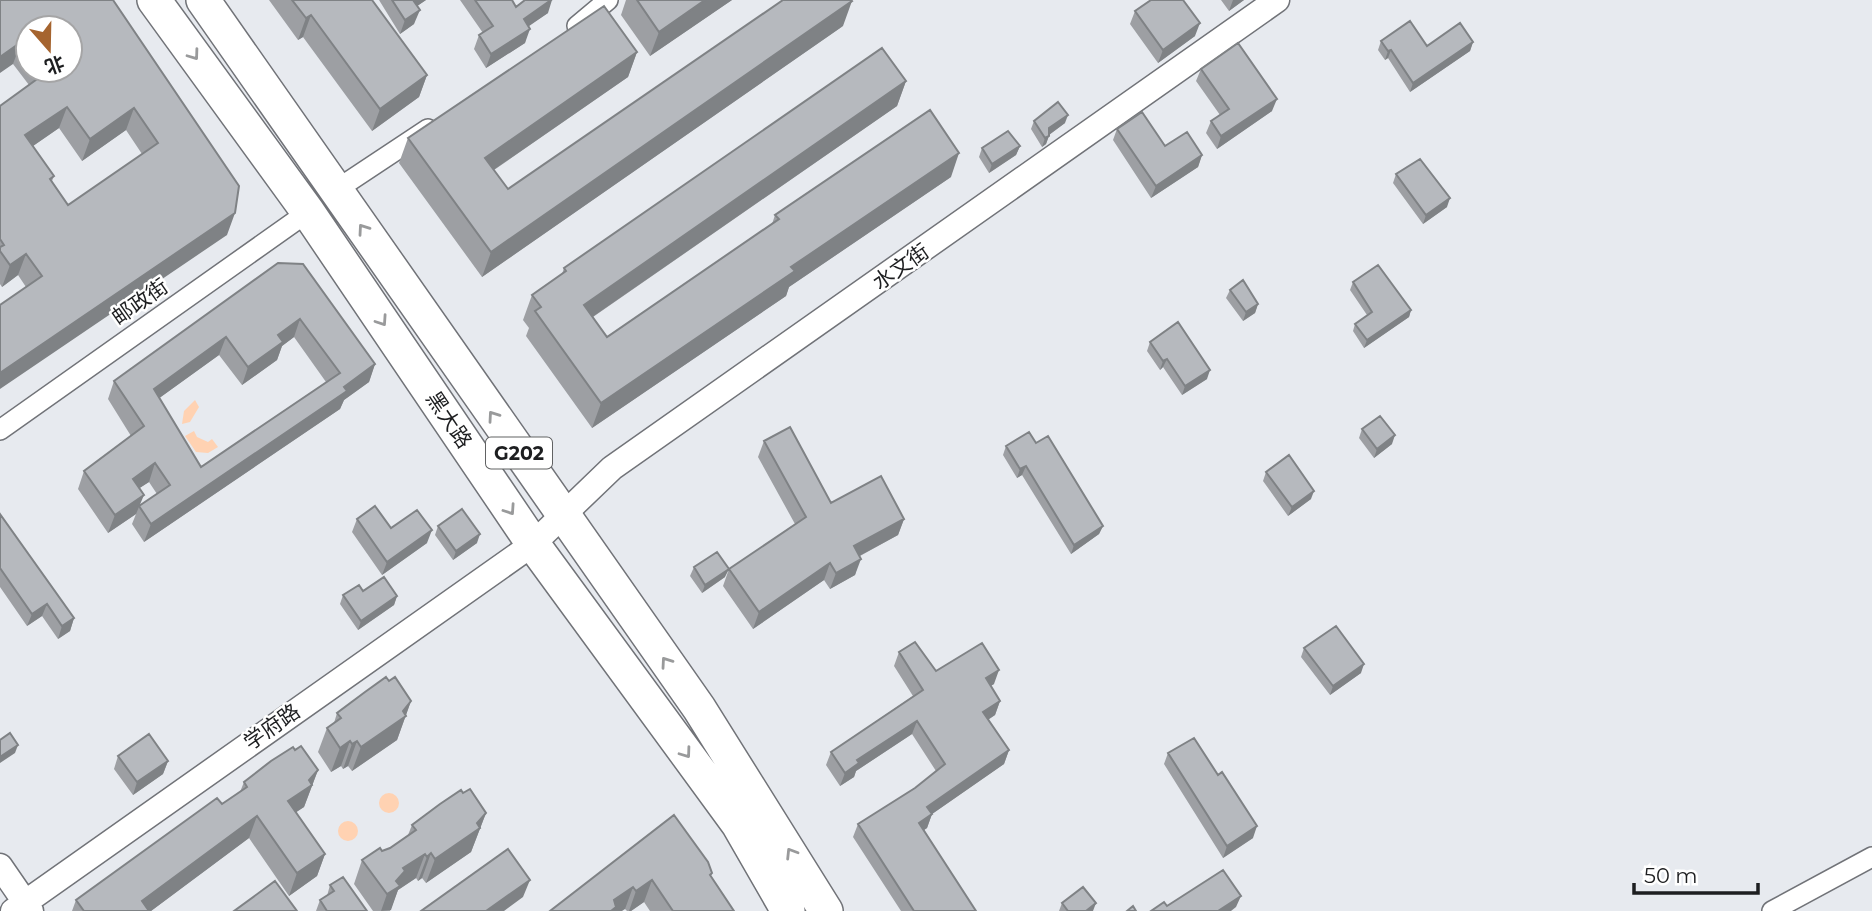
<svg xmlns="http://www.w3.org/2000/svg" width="1872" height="911" viewBox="0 0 1872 911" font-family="Montserrat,'Noto Sans SC',sans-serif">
<rect width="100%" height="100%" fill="#e7eaef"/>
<path fill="#ffd2b2" d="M195 400 199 407 190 422 182 424 184 411Z
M194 431 197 437 208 442 212 439 218 447 208 453 196 452 185 436Z
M379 803a10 10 0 1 1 20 0a10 10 0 1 1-20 0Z
M338 831a10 10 0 1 1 20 0a10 10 0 1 1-20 0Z"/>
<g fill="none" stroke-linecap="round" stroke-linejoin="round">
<g stroke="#717378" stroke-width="22">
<path id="minor" d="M577 26 608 0
M336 190 428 129
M0 430 308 212
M1772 911 1872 857"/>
</g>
<g stroke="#717378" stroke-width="27">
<path id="tertiary" d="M0 866 31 911
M13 911 533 544 612 468 1277 0"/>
</g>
<g stroke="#717378" stroke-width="36">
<path id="trunk" d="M154 0 308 212 533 544 738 824 788 911
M203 0 699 708 826 911"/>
</g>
<use href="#minor" stroke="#fff" stroke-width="19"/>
<use href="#tertiary" stroke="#fff" stroke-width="24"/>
<use href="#trunk" stroke="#fff" stroke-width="33"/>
</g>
<path fill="#9d9fa3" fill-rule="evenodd" d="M0 0H113L227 235 26 287 18 275 2 287 0 284V106L29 85 13 64ZM28 28 70 70H28ZM59 128 82 161 126 130 142 154 68 205 52 181 54 176 33 146Z
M269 0H372L427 75 419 97 372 131 303 37 298 40Z
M379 0H426L417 6 414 24 400 34Z
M460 0H512L516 7 548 13 528 26 525 43 486 68 474 49 479 35 483 33Z
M626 0H732L650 56 621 15Z
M1221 0H1244L1229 11Z
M1135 11 1195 36 1158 63 1130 24Z
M843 26 482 277 399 163 408 138 637 52 628 77 494 170 508 189Z
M1381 41 1427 46 1473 42 1470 51 1410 92 1388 58 1385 60 1378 50Z
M1201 69 1272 111 1217 149 1206 133 1211 121 1220 115 1196 81Z
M906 81 897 106 593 317 607 337 772 224 775 215 951 177 789 287 786 296 592 428 526 336 529 328 523 320 532 295 562 274 564 268Z
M1034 121 1065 123 1049 135 1046 144 1042 147 1031 129Z
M1117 129 1165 146 1202 155 1198 167 1151 198 1113 140Z
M1020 146 1016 155 989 173 979 157 982 148Z
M1396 174 1447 207 1423 224 1393 183Z
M278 263 375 364 369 382 344 400 340 409 144 542 132 524 136 514 108 533 78 489 84 471 131 436 108 399 114 381ZM294 337 326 382 201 467 159 398 219 355 242 385 277 360 282 346ZM149 482 157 494 140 505 139 488Z
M1353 282 1411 310 1409 317 1364 348 1353 331 1355 324 1367 315 1350 290Z
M1230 290 1258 304 1255 313 1243 321 1226 298Z
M1150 342 1207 379 1182 395 1163 367 1160 370 1147 351Z
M1362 429 1392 444 1374 458 1359 438Z
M764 441 831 503 904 519 898 535 860 556 855 575 830 589 824 580 753 629 723 586 729 569 795 524 758 457Z
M1036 443 1103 526 1099 534 1071 554 1022 475 1017 478 1003 455 1006 446Z
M1266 472 1311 499 1288 516 1263 481Z
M0 514 74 618 70 631 58 639 42 616 27 626 0 587Z
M357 519 391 528 427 543 382 575 352 532Z
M438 526 477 543 453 560 435 535Z
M694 567 725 577 702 593 690 576Z
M343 595 397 596 394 605 358 630 340 604Z
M1304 648 1361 673 1330 695 1301 657Z
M899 652 936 671 994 684 990 686 1000 701 995 715 988 720 1009 750 1004 764 932 814 927 828 924 830 976 911H901L853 837 858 824 915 788 936 771 912 734 856 771 854 777 840 786 826 765 831 752 913 696 894 666Z
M389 681 411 701 397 740 352 771 348 766 343 769 341 766 331 772 318 752 327 728 334 723 337 713Z
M295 750 318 770 304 807 296 812 325 854 317 876 289 896 249 838 151 911H72L76 900 240 792 244 782Z
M1168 753 1253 838 1223 858 1164 764Z
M118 756 168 761 163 774 133 795 114 769Z
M463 793 486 813 471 852 426 883 422 878 418 881 416 878 398 890 390 911H373L354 884 362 860 390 848 408 835 412 825Z
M674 815 712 873 711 876 734 911H650L644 902 631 911H627L625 909 550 911Z
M330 885 367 911H316L320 900 327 896Z
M1062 903 1093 911H1059Z"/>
<path fill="#7f8285" d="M412 0H426L407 13Z
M551 0H552L548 13 519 33 524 19Z
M705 0H732L650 56 659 32Z
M1233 0H1244L1229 11Z
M852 1 843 26 482 277 491 252Z
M420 10 414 24 400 34 405 20Z
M311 15 303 37 298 40 306 18Z
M1200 23 1195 36 1158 63 1163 50Z
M530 29 525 43 486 68 491 54Z
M21 42 13 64 0 73V57Z
M1473 42 1470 51 1410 92 1413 83Z
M1391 50 1388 58 1385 60 1388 51Z
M637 52 628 77 476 182 485 158Z
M427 75 419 97 372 131 380 109Z
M906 81 897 106 575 329 584 305Z
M1277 99 1272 111 1217 149 1221 136Z
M67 107 59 128 17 157 25 135Z
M134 108 126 130 82 161 90 139Z
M1068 115 1065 123 1046 137 1049 128Z
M1049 136 1046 144 1042 147 1045 138Z
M1020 146 1016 155 989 173 992 164Z
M959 153 951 177 789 287 786 296 592 428 601 403 791 267Z
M1202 155 1198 167 1151 198 1156 186Z
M1450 198 1447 207 1423 224 1426 215Z
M235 213 227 235 0 389V373Z
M26 254 18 275 2 287 10 265Z
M1258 304 1255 313 1243 321 1246 312Z
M1411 310 1409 317 1364 348 1367 340Z
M300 319 294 337 282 346 277 360 242 385 248 367 278 335Z
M226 337 219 355 147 407 154 389Z
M1167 359 1163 367 1160 370 1163 361Z
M375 364 369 382 344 400 340 409 144 542 151 524Z
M1210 370 1207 379 1182 395 1185 386Z
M1395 435 1392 444 1374 458 1377 449Z
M155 463 149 482 126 497 133 479Z
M1026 466 1022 475 1017 478 1020 469Z
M1314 491 1311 499 1288 516 1292 507Z
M144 495 136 514 108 533 115 515Z
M904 519 898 535 848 562 854 546Z
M1103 526 1099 534 1071 554 1074 545Z
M432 530 427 543 382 575 387 562Z
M480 534 477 543 453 560 456 551Z
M861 559 855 575 830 589 836 573Z
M830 563 824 580 753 629 759 612Z
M729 569 725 577 702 593 705 585Z
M397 596 394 605 358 630 361 621Z
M47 604 42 616 27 626 32 614Z
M74 618 70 631 58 639 62 626Z
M1364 664 1361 673 1330 695 1333 686Z
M999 670 994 684 981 692 986 678Z
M411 701 397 740 352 771 361 747 403 711Z
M1000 701 995 715 978 726 983 712Z
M917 721 912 734 856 771 854 777 840 786 845 773 857 760Z
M350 741 341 766 331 772 340 748Z
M357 741 348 766 343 769 352 744Z
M18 745 15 753 0 763V757Z
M1009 750 1004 764 922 821 927 807Z
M168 761 163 774 133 795 137 782Z
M318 770 304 807 280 823 288 801Z
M486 813 471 852 426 883 435 859 477 823Z
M932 814 927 828 915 836 919 823Z
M257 816 249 838 151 911H139L142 901Z
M1257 826 1253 838 1223 858 1227 846Z
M431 853 422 878 418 881 427 857Z
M325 854 317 876 289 896 297 873Z
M425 854 416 878 398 890 391 910 381 911 387 894 396 881 403 868Z
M530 880 523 897 504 911H486Z
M652 880 644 902 631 911H629L636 891Z
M633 887 625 909 622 911H610L614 900Z
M1241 896 1236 907 1231 911H1218Z
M1096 903 1093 911H1086Z"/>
<path fill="#b6b9be" stroke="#7f8285" stroke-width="2" fill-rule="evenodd" d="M0 0H113L239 186 235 213 0 373V305L42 276 26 254 10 265 0 251V247L4 245 0 239V106L44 74 41 70H70V28H28V51L21 42 0 57ZM67 107 90 139 134 108 158 143 68 205 50 179 54 176 25 135Z
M292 0H372L427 75 380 109 311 15 306 18Z
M392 0H413L420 10 405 20Z
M475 0H512L516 7 525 0H551L524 19 530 29 491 54 479 35 493 26Z
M637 0H705L659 32Z
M783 0H851L852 1 491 252 408 138 604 6 637 52 485 158 508 189Z
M1151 0H1183L1200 23 1163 50 1135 11Z
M1410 21 1427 46 1460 23 1473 42 1413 83 1391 50 1388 51 1381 41Z
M1238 43 1277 99 1221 136 1211 121 1229 109 1201 69Z
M882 48 906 81 584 305 607 337 779 219 775 215 930 110 959 153 791 267 795 271 601 403 535 311 541 307 532 295 566 271 564 268Z
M1058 102 1068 115 1049 128V136L1045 138 1034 121Z
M1142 112 1165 146 1187 132 1202 155 1156 186 1117 129Z
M1008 131 1020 146 992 164 982 148Z
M1420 159 1450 198 1426 215 1396 174Z
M278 263 303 264 375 364 344 387 347 391 151 524 139 506 170 485 155 463 133 479 144 495 115 515 84 471 144 426 114 381ZM300 319 340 373 201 467 154 389 226 337 248 367 283 342 278 335Z
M1378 265 1411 310 1367 340 1355 324 1372 312 1353 282Z
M1243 280 1258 304 1246 312 1230 290Z
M1178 322 1210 370 1185 386 1167 359 1163 361 1150 342Z
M1380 416 1395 435 1377 449 1362 429Z
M790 427 831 503 881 476 904 519 854 546 861 559 836 573 830 563 759 612 729 569 806 517 764 441Z
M1029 432 1036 443 1048 436 1103 526 1074 545 1026 466 1020 469 1006 446Z
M1289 455 1314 491 1292 507 1266 472Z
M375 506 391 528 417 510 432 530 387 562 357 519Z
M462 509 480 534 456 551 438 526Z
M0 514 74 618 62 626 47 604 32 614 0 568Z
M717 552 729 569 705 585 694 567Z
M384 577 397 596 361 621 343 595 359 585 363 591Z
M1336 626 1364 664 1333 686 1304 648Z
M915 642 936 671 982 643 999 670 986 678 1000 701 983 712 1009 750 927 807 932 814 919 823 976 911H914L858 824 915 788 945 764 917 721 857 760 859 763 845 773 831 752 923 690 899 652Z
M386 677 389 681 395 677 411 701 403 711 406 716 361 747 357 741 352 744 350 741 340 748 327 728 341 718 337 713 365 692Z
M10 733 18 745 0 757V740Z
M149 734 168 761 137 782 118 756Z
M1194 738 1218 775 1222 772 1257 826 1227 846 1168 753Z
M301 746 318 770 309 780 312 785 288 801 325 854 297 873 257 816 142 901 149 911H84L76 900 217 798 222 804 247 787 244 782 271 761 293 747 295 750Z
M470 789 486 813 477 823 480 828 435 859 431 853 427 857 425 854 403 868 405 871 396 881 400 886 387 894 362 860 380 848 382 851 390 848 416 830 412 825 440 804 461 790 463 793Z
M674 815 708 862 712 873 710 875 734 911H673L652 880 636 891 633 887 614 900 616 907 611 911H550Z
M508 849 530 880 486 911H421Z
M1223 870 1241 896 1218 911H1151L1164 902 1167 906Z
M343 877 367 911H327L320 900 334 891 330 885Z
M275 881 297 911H234Z
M1083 887 1096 903 1086 911H1068L1062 903Z
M1133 906 1136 911H1127Z"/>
<defs><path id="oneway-chevron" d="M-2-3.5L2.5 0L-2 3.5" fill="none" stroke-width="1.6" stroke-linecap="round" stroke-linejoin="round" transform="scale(1.75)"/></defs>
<g stroke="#999a9b">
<use href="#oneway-chevron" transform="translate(194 55) rotate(54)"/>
<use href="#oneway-chevron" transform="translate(363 229) rotate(-125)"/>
<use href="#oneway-chevron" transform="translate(382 321) rotate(56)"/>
<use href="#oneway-chevron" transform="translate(493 416) rotate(-125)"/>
<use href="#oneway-chevron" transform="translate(510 510) rotate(56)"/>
<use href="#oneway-chevron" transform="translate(666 662) rotate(-125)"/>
<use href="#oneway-chevron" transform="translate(686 753) rotate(54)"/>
<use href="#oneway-chevron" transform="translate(791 853) rotate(-122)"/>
</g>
<g text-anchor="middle" stroke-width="5" stroke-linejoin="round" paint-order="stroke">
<rect fill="#fff" stroke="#616263" stroke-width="2" x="486" y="437.5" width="66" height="31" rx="5"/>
<g font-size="19" font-weight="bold" fill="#1d1e20">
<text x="519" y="460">G202</text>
</g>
<g font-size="21" fill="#1d1e20" stroke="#fff">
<text transform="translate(901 267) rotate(-35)" y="7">水文街</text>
<text transform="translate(140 302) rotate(-35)" y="7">邮政街</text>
<text transform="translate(449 420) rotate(56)" y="7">黑大路</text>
<text transform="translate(272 727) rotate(-35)" y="7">学府路</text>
</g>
</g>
<g transform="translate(49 49) rotate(160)"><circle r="33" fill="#ffffff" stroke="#a5a5a6" stroke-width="2"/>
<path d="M0-5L12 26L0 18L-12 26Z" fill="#a5642f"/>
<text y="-10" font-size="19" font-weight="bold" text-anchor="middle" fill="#1d1e20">北</text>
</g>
<path d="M1634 883v10h124v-10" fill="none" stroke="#1d1e20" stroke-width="3.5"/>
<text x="1644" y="883" font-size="21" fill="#1d1e20" stroke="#ffffff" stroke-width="5" paint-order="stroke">50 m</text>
</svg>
